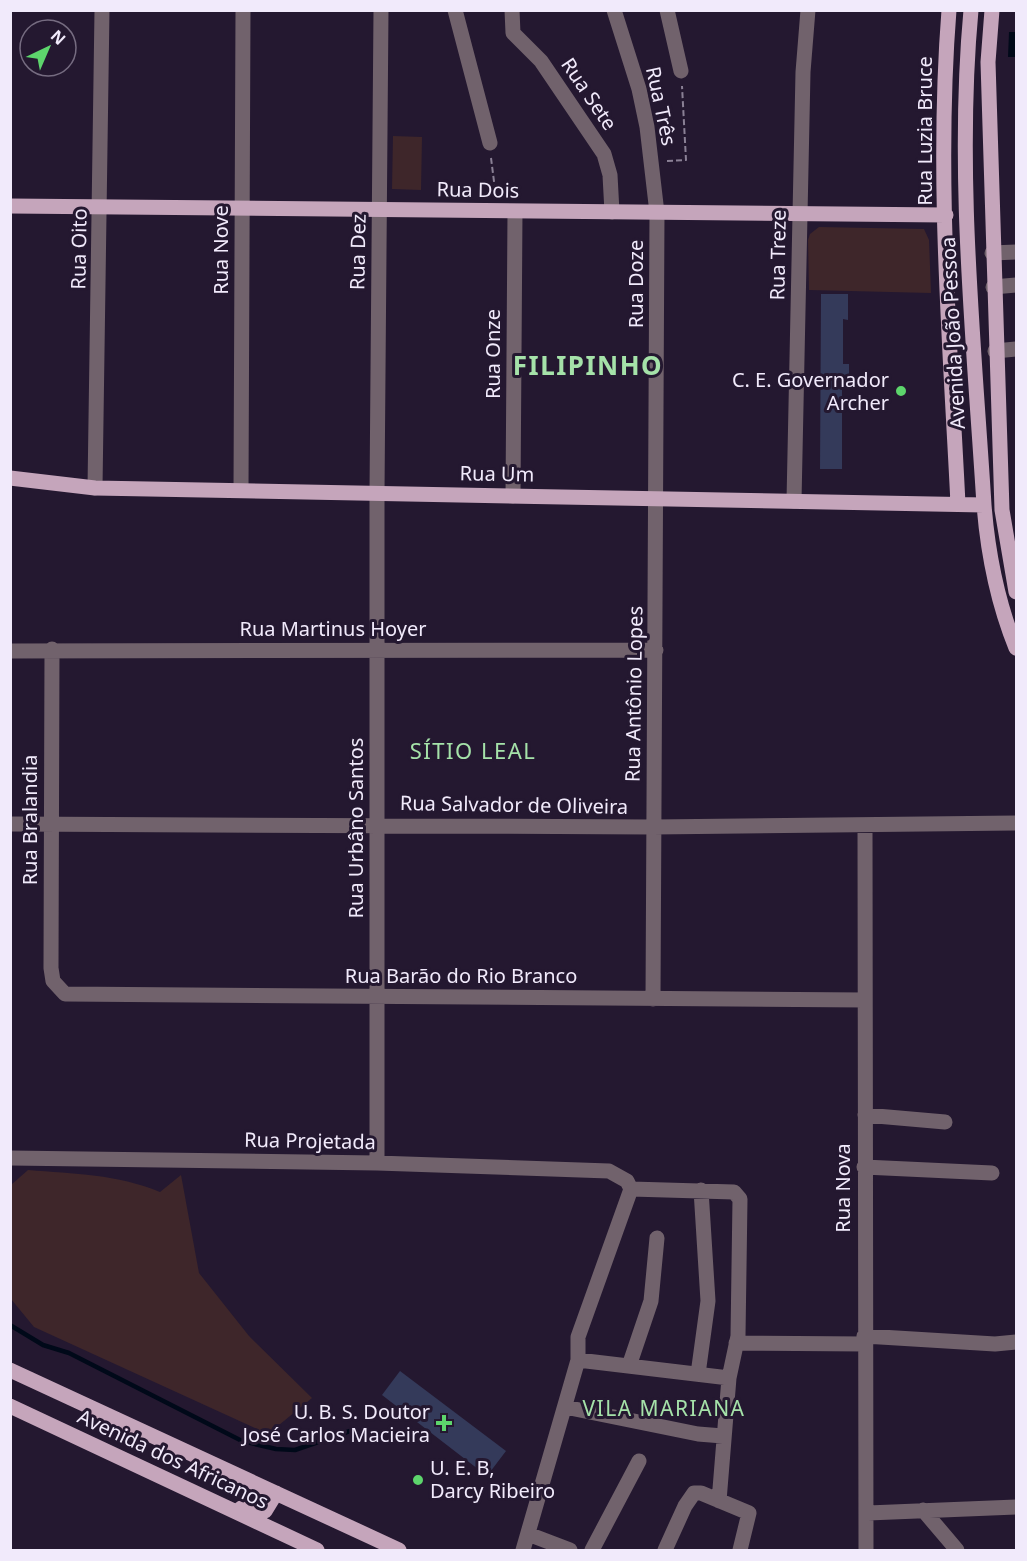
<svg xmlns="http://www.w3.org/2000/svg" width="1027" height="1561" viewBox="0 0 1027 1561" font-family="'Noto Sans',sans-serif">
<rect width="100%" height="100%" fill="#241830"/>
<path fill="#3e262a" d="M393 136 422 137 421 190 392 189Z
M819 227 924 229 929 240 931 293 809 290 808 240 810 234Z
M28 1170C74 1174 117 1174 160 1192L181 1175 199 1273 249 1336 312 1398 268 1434 34 1327 11 1299V1185Z"/>
<path fill="#000919" d="M1009 32H1016V57H1008Z"/>
<g fill="none" stroke-linecap="round" stroke-linejoin="round">
<path stroke="#000919" stroke-width="4.5" d="M10 1325 43 1345 69 1353 242 1441 276 1449 295 1450 350 1431"/>
</g>
<path fill="#343a5a" d="M821 294H848V320L843 319V364H849V389H842V469H820Z
M400 1371 506 1451 487 1476 382 1395Z"/>
<g fill="none" stroke-linecap="round" stroke-linejoin="round">
<path stroke="#8a8095" stroke-width="2" stroke-dasharray="6 3" stroke-linecap="butt" d="M491 158 496 197
M667 161 686 160 682 86"/>
<path stroke="#71626c" stroke-width="15" d="M455 10 490 143
M512 10 513 33 541 61 604 154 610 175 612 212
M614 10 639 89 647 127 657 213 653 999
M667 10 681 71
M992 253 1016 252
M993 287 1016 285
M995 351 1016 349
M95 488 102 10
M241 490 243 10
M513 496 515 212
M794 501 803 72 808 10
M52 649 51 968 53 981 65 994 865 1000
M10 651 656 650
M10 824 653 827 1016 823
M865 826 866 1550
M865 1115 945 1122
M10 1158 377 1163 609 1171 627 1181 631 1189
M377 1163V493L381 10
M864 1167 992 1173
M864 1336 995 1344 1016 1342
M736 1343 865 1344
M578 1360 729 1378
M629 1366 651 1301 657 1238
M698 1374 708 1301 701 1190
M565 1407 698 1434 723 1436
M923 1510 957 1550
M868 1513 1016 1507
M528 1534 570 1550
M523 1550 578 1360V1337L631 1189 734 1192 740 1199 738 1336 729 1378 719 1501
M592 1550 639 1461
M665 1550 685 1506 694 1493H701L749 1513 740 1550"/>
<path stroke="#c5a5bb" stroke-width="15" d="M949 10C936 174 950 341 958 504
M971 10C956 171 974 343 984 505 988 555 997 601 1016 648
M992 10 988 62 1002 510 1016 592
M10 206 946 215
M10 478 95 488 984 505
M10 1370 399 1550
M10 1406 317 1550
M241 1508 254 1513 265 1511 276 1493"/>
</g>
<g fill="#5dd56c" stroke="#241830" stroke-width="2">
<circle cx="901" cy="391" r="6"/>
<path d="M441 1414h6v6h6v6h-6v6h-6v-6h-6v-6h6z"/>
<circle cx="418" cy="1480" r="6"/>
</g>
<g text-anchor="middle" stroke-width="6" stroke-linejoin="round" paint-order="stroke">
<g font-size="20" fill="#f1eafb" stroke="#241830">
<text transform="translate(589 94) rotate(56)" y="7">Rua Sete</text>
<text transform="translate(661 106) rotate(78)" y="7">Rua Três</text>
<text transform="translate(925 131) rotate(-90)" y="7">Rua Luzia Bruce</text>
<text transform="translate(478 190) rotate(1)" y="7">Rua Dois</text>
<text transform="translate(79 249) rotate(-89)" y="7">Rua Oito</text>
<text transform="translate(221 250) rotate(-90)" y="7">Rua Nove</text>
<text transform="translate(358 252) rotate(-89)" y="7">Rua Dez</text>
<text transform="translate(778 255) rotate(-89)" y="7">Rua Treze</text>
<text transform="translate(636 284) rotate(-90)" y="7">Rua Doze</text>
<text transform="translate(953 333) rotate(-93)" y="7">Avenida João Pessoa</text>
<text transform="translate(493 354) rotate(-90)" y="7">Rua Onze</text>
<text transform="translate(497 474) rotate(1)" y="7">Rua Um</text>
<text x="333" y="636">Rua Martinus Hoyer</text>
<text transform="translate(634 694) rotate(-89)" y="7">Rua Antônio Lopes</text>
<text transform="translate(514 805) rotate(1)" y="7">Rua Salvador de Oliveira</text>
<text transform="translate(30 820) rotate(-90)" y="7">Rua Bralandia</text>
<text transform="translate(356 828) rotate(-90)" y="7">Rua Urbâno Santos</text>
<text x="461" y="983">Rua Barão do Rio Branco</text>
<text transform="translate(310 1141) rotate(1)" y="7">Rua Projetada</text>
<text transform="translate(843 1188) rotate(-90)" y="7">Rua Nova</text>
<text transform="translate(173 1459) rotate(25)" y="7">Avenida dos Africanos</text>
</g>
<g font-size="20" fill="#f1eafb" stroke="#241830" text-anchor="end">
<text x="889" y="387">C. E. Governador<tspan x="889" dy="23">Archer</tspan></text>
<text x="430" y="1419">U. B. S. Doutor<tspan x="430" dy="23">José Carlos Macieira</tspan></text>
<text x="430" y="1475" text-anchor="start">U. E. B,<tspan x="430" dy="23">Darcy Ribeiro</tspan></text>
</g>
<g font-size="21" letter-spacing="1.5" fill="#a5e2a9" stroke="#241830">
<text x="664" y="1416">VILA MARIANA</text>
</g>
<g font-size="22" letter-spacing="1.5" fill="#a5e2a9" stroke="#241830">
<text x="473" y="759">SÍTIO LEAL</text>
</g>
<g font-size="26" font-weight="bold" letter-spacing="1.5" fill="#a5e2a9" stroke="#241830">
<text x="588" y="375">FILIPINHO</text>
</g>
</g>
<rect width="1027" height="1561" fill="none" stroke="#f1eafb" stroke-width="24"/>
<g transform="translate(48 48) rotate(44)"><circle r="28" fill="#241830" stroke="#766c81" stroke-width="1.5"/>
<path d="M0-4.5L10 22L0 15L-10 22Z" fill="#5dd56c"/>
<text y="-9" font-size="16" font-weight="bold" text-anchor="middle" fill="#f1eafb">N</text>
</g>
</svg>
